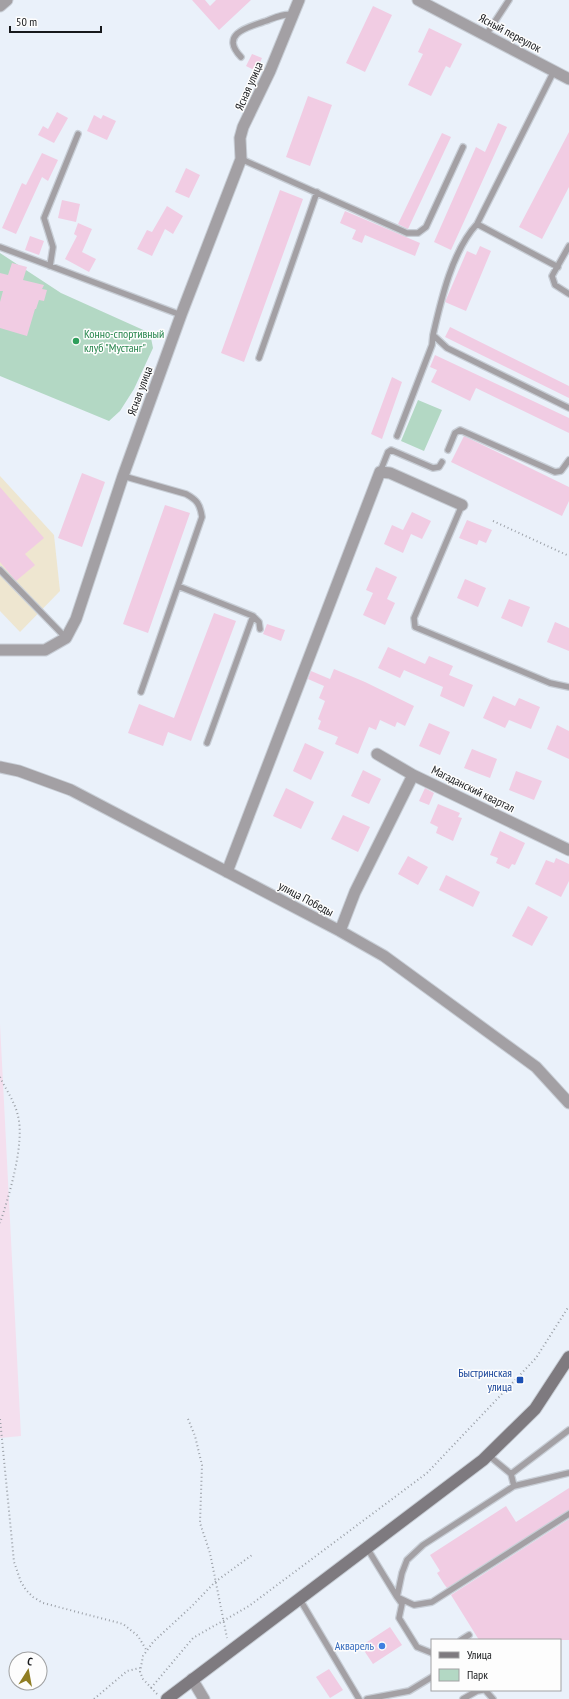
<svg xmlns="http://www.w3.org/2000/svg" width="569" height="1699" viewBox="0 0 569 1699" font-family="'PT Sans Narrow',sans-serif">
<rect width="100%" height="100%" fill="#eaf1fa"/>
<path fill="#eee6d0" d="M0 476 54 535 60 591 20 632 0 611Z"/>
<path fill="#f4dfee" d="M0 1024 21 1436 0 1438Z"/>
<path fill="#b3d8c4" d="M0 253 61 293 150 333 153 348 134 389 120 411 109 421 0 376Z
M418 400 442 410 424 451 401 441Z"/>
<path fill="#f1cce3" d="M192 0H205L210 6 216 0H251L219 30Z
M373 6 392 15 365 72 346 63Z
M429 28 462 44 450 68 446 66 431 96 408 85 423 54 418 52Z
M252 54 262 58 256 71 246 66Z
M308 96 332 105 310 166 286 157Z
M57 112 68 118 54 143 38 135 43 126 48 129Z
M94 115 101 119 103 115 116 121 107 140 87 131Z
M498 123 507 127 451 250 434 242 476 147 485 152Z
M569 132V187L542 239 519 227Z
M442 133 451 137 408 229 398 224Z
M42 153 58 160 48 181 42 177 16 234 2 228 22 183 26 185Z
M186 168 200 175 189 198 175 192Z
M280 190 303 199 244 362 221 353Z
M62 200 80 204 76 222 58 218Z
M167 206 183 216 173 234 165 229 152 256 137 249 147 230 152 232Z
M345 211 420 243 415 256 365 235 362 243 352 239 356 230 340 223Z
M78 223 92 229 82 252 96 259 89 272 65 259 77 236 74 234Z
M30 236 44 241 39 255 25 250Z
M480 246 491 251 466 311 445 302 467 251 476 255Z
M12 263 27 267 23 280 44 285 42 289 47 290 44 301 39 300 36 309H35L27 336 0 328V302L3 291H0V273L8 275Z
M450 327 569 386V398L445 337Z
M435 355 569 418V433L476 388 470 401 431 382 437 370 430 367Z
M392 377 402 382 382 439 371 434Z
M464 436 569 487V501L562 516 451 462Z
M82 473 105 482 82 547 58 538Z
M0 487 44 538 25 554 35 565 16 581 0 562Z
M165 505 190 513 148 633 123 624Z
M412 512 431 521 422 539 411 534 403 553 384 544 392 525 403 530Z
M467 520 492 530 486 543 479 540 477 545 459 538Z
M376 567 397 577 387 599 395 603 385 625 363 615 373 593 366 590Z
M465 579 486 588 478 607 457 598Z
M509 599 530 607 522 627 501 618Z
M214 613 236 621 191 741 168 732 163 746 128 733 139 704 174 718Z
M555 622 569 628V651L547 642Z
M267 624 285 630 281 641 263 634Z
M388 647 425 664 429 656 453 666 449 675 473 685 464 707 440 696 443 687 404 670 400 678 378 668Z
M334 669 365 682 414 706 405 726 397 722 395 727 380 720 376 730 369 727 358 754 335 744 338 737 318 729 321 721 318 719 325 701 319 698 324 686 308 679 311 671 330 679Z
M493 696 515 706 519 698 540 707 531 729 509 720 505 728 483 718Z
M429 723 450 732 440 755 419 746Z
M557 725 569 731V759L547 749Z
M305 743 324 752 311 780 293 771Z
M472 749 497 759 490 778 464 768Z
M363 770 381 779 369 804 351 796Z
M516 771 542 781 534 800 509 790Z
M286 788 314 802 301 829 273 816Z
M425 788 434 793 429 805 419 801Z
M438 804 460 813 458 817 462 818 453 841 436 833 438 827 430 823Z
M343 815 370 827 358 852 331 839Z
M500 831 525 843 515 865 512 864 509 869 496 863 498 858 490 855Z
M408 856 428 867 418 885 398 874Z
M556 858 569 864V881L561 897 535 884 546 860 554 863Z
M446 875 480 892 473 907 439 890Z
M528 906 548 917 532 946 512 936Z
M569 1488V1510L447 1588 444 1584 437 1573 440 1571 430 1555 506 1506 516 1522Z
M569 1519V1640H479L451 1595Z
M390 1627 402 1645 373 1664 361 1646Z
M329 1669 343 1690 330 1698 316 1677Z"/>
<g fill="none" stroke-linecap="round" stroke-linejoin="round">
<g stroke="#c8ced6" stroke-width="8">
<path id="lane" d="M486 35 509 0
M241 57C219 34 248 27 266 21 274 18 284 13 293 15
M554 71 477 224C452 251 441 300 433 335L447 348 569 408
M241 159 407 233H418L426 227 463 147
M477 224 558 267
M569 246 552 276 555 285 569 294
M0 247 181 315
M50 266 53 247 44 218 78 134
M259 358 317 192
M397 436 432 345 433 335
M448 450 455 433 460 430 555 472 561 471 569 460
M380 472 388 452 391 450 433 468 439 467 442 462
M123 476 186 494C197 500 200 504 202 517L141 692
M462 505 414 618 415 627 550 683 569 687
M0 570 66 638
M178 586 253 616 259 622 260 629
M207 743 253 616
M488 1455 511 1474 514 1486
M511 1474 569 1430
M367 1548 397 1597 414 1605 432 1602 569 1514
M299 1598 359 1699
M461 1640 469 1635
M432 1653 417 1647 399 1618 402 1604 397 1597 402 1573 407 1560 423 1545 514 1486 569 1473
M485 1690 493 1699
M367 1699 409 1691 432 1677
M463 1699 477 1691 483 1690"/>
</g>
<g stroke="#c8ced6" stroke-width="13">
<path id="street" d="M418 0 569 79
M0 6 7 0
M0 650H45L66 638 76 619 123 476 181 315 241 159 240 138 243 127 270 71 299 0
M377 754 413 775
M0 767 19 771 71 790 340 931 384 956 536 1067 569 1103
M227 872 380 472 390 473 462 505
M340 931 355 892 413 775 569 850
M192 1679 204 1699"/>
</g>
<g stroke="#c8ced6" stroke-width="14">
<path id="secondary" d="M167 1699 483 1460 535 1409 569 1357"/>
</g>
<path stroke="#9a9fa6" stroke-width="2" stroke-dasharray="1 3" stroke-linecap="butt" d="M493 521 569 556
M0 1077C6 1090 15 1102 18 1116 25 1144 9 1196 0 1223
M0 1419 14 1562 21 1582 26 1590 33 1597 43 1603 123 1624 138 1636 147 1651
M188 1419 195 1436 202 1465 200 1523 210 1553 227 1638
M151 1688 193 1638 249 1606 427 1473 536 1358 569 1306
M157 1694 143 1679 140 1672 143 1656 153 1642 192 1606 215 1582 252 1555
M94 1699 127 1671 140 1668"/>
<use href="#lane" stroke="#a3a0a4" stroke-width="5.5"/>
<use href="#street" stroke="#a3a0a4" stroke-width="11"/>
<use href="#secondary" stroke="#7e7a7f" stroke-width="12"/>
</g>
<circle fill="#2e9e5b" stroke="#fdfdfd" stroke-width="1.5" cx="76" cy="341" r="4"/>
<rect fill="#1a4fb4" stroke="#fdfdfd" stroke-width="1.5" x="516" y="1376" width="8" height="8" rx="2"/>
<circle fill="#3f7fe0" stroke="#fdfdfd" stroke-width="1.5" cx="382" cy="1646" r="4"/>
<g text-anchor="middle" stroke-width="3" stroke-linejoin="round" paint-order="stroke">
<g font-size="12" fill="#17191c" stroke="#fdfdfd">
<text transform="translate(510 33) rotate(28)" y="4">Ясный переулок</text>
<text transform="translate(249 86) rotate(-66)" y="4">Ясная улица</text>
<text transform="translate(140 391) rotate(-70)" y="4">Ясная улица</text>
<text transform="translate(473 789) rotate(26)" y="4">Магаданский квартал</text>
<text transform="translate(306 899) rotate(28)" y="4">улица Победы</text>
</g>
<g font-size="12" fill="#27864d" stroke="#fdfdfd" text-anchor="start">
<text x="84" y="338">Конно-спортивный<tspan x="84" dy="14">клуб "Мустанг"</tspan></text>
</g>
<g font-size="12" fill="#164399" stroke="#fdfdfd" text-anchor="end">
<text x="512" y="1377">Быстринская<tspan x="512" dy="14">улица</tspan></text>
</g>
<g font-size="12" fill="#366cbe" stroke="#fdfdfd" text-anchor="end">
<text x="374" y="1650">Акварель</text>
</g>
</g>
<rect x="431" y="1639" width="130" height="52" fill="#fdfdfd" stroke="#a1a2a3"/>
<rect x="439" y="1652" width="20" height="6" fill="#7e7a7f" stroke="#a1a2a3"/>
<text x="467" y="1659" font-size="12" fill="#17191c">Улица</text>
<rect x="439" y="1669" width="20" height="12" fill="#b3d8c4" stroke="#a1a2a3"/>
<text x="467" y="1679" font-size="12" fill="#17191c">Парк</text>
<g transform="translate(28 1671) rotate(11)"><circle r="19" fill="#fdfdfd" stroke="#a1a2a3"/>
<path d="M0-3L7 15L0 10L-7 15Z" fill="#8f7d23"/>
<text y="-6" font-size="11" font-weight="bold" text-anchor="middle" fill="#17191c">С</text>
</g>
<path d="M10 26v6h91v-6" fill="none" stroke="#17191c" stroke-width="2"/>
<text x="16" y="26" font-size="12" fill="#17191c" stroke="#fdfdfd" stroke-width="3" paint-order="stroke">50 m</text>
</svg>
